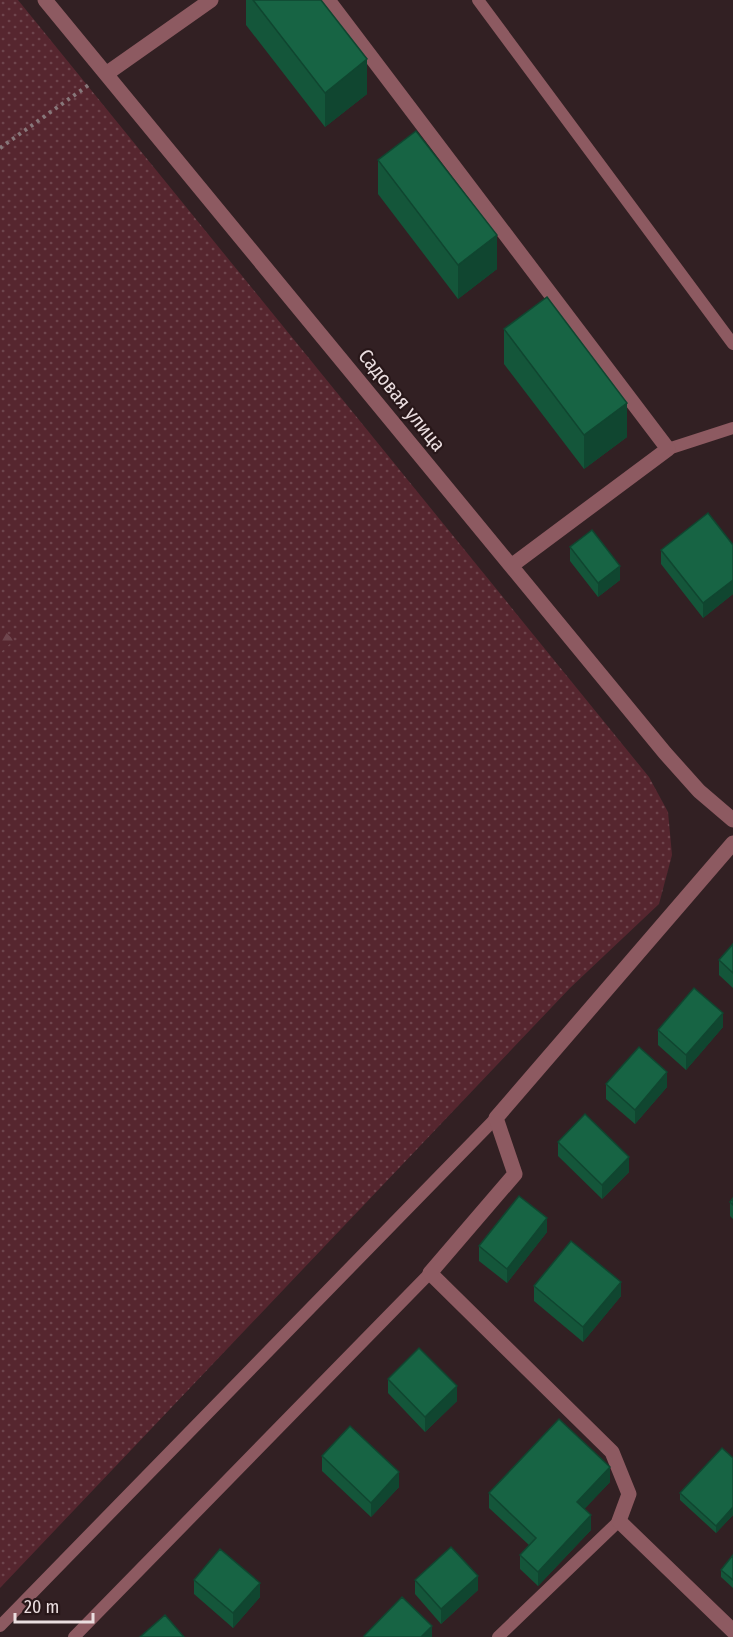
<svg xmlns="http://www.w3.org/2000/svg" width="733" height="1637" viewBox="0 0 733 1637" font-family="'Fira Sans Condensed',sans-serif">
<defs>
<pattern id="grass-dots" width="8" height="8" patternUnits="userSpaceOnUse" patternTransform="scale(1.5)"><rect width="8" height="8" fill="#56262f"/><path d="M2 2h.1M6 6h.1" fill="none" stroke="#6e454d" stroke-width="1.8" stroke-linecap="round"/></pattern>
<pattern id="forest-firs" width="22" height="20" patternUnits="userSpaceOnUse" patternTransform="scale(1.5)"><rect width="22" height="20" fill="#56262f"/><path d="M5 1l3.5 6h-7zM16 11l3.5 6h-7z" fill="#6e454d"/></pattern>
</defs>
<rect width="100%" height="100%" fill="#322023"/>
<path fill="url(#grass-dots)" d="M0 0H18L649 777 668 812 672 855 659 904 570 988 0 1588Z"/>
<path fill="url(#forest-firs)" d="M0 627 14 640 0 653Z"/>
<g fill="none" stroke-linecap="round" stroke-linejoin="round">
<path stroke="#87777a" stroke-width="4" stroke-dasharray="3 4.5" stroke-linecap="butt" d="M0 148 90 84"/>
<path stroke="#8d5a61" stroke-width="12" d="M478 0 733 344
M668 449 733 428
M0 1626 496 1118
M74 1637 430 1273
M498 1637 619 1521"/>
<path stroke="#8d5a61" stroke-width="15" d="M45 0 665 753 699 791 733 820
M328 0 668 449 511 566
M106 74 211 0
M733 843 496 1118 515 1174 430 1273 612 1452 629 1494 619 1521 733 1631"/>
</g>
<path fill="#14563a" d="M246 0H321L367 94 325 127 246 25Z
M378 160 497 269 458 299 378 194Z
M504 329 627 437 584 469 504 364Z
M733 545V594L703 618 661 564V550Z
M570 547 620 580 598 597 570 561Z
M733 944V988L719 975V960Z
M723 1027 686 1070 658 1045V1030Z
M606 1084 667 1087 635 1124 606 1099Z
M558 1142 629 1172 602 1199 558 1156Z
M733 1198V1219L730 1216V1202Z
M547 1232 507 1283 479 1261V1246Z
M534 1286 621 1296 583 1342 534 1301Z
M388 1379 457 1401 425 1432 388 1393Z
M322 1456 399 1487 371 1517 322 1471Z
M733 1458V1515L716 1533 680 1500V1493Z
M610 1482 584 1509 591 1530 538 1586 520 1569V1555L529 1545 489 1508V1493Z
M733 1555V1588L721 1577V1570Z
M194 1580 260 1597 233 1628 194 1594Z
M415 1580 478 1590 441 1624 415 1594Z"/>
<path fill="#104630" d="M367 59V94L325 127V93Z
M497 235V269L458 299V265Z
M627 403V437L584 469V435Z
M620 566V580L598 597V583Z
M733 580V594L703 618V603Z
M723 1013V1027L686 1070V1055Z
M667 1072V1087L635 1124V1110Z
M629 1157V1172L602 1199V1185Z
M547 1218V1232L507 1283V1269Z
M621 1282V1296L583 1342V1327Z
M457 1386V1401L425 1432V1417Z
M610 1467V1482L577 1517V1502Z
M399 1472V1487L371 1517V1503Z
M733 1507V1515L716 1533V1526Z
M591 1515V1530L538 1586V1572Z
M478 1576V1590L441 1624V1609Z
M260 1583V1597L233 1628V1613Z
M432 1626V1637H421Z"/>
<path fill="#176444" stroke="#104630" stroke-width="1.5" d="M253 0H321L367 59 325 93Z
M416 131 497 235 458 265 378 160Z
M547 297 627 403 584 435 504 329Z
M708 513 733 545V580L703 603 661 550Z
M592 530 620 566 598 583 570 547Z
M733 944V973L719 960Z
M694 988 723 1013 686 1055 658 1030Z
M639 1047 667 1072 635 1110 606 1084Z
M585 1114 629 1157 602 1185 558 1142Z
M519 1196 547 1218 507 1269 479 1246Z
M733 1198V1205L730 1202Z
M571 1241 621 1282 583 1327 534 1286Z
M419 1348 457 1386 425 1417 388 1379Z
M559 1419 610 1467 577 1502 591 1515 538 1572 520 1555 536 1538 489 1493Z
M350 1426 399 1472 371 1503 322 1456Z
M722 1448 733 1458V1507L716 1526 680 1493Z
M451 1547 478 1576 441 1609 415 1580Z
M220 1549 260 1583 233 1613 194 1580Z
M733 1555V1580L721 1570Z
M402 1597 432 1626 421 1637H365L364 1636Z
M165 1615 184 1637H140Z"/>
<g text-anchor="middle" stroke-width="4.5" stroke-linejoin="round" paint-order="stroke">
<g font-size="20" fill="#ebdee0" stroke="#281719">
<text transform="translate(402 400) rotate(51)" y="7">Садовая улица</text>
</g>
</g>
<path d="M15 1613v9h78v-9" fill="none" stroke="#ebdee0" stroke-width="3"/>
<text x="24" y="1613" font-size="18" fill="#ebdee0" stroke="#281719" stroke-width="4.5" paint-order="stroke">20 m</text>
</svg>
